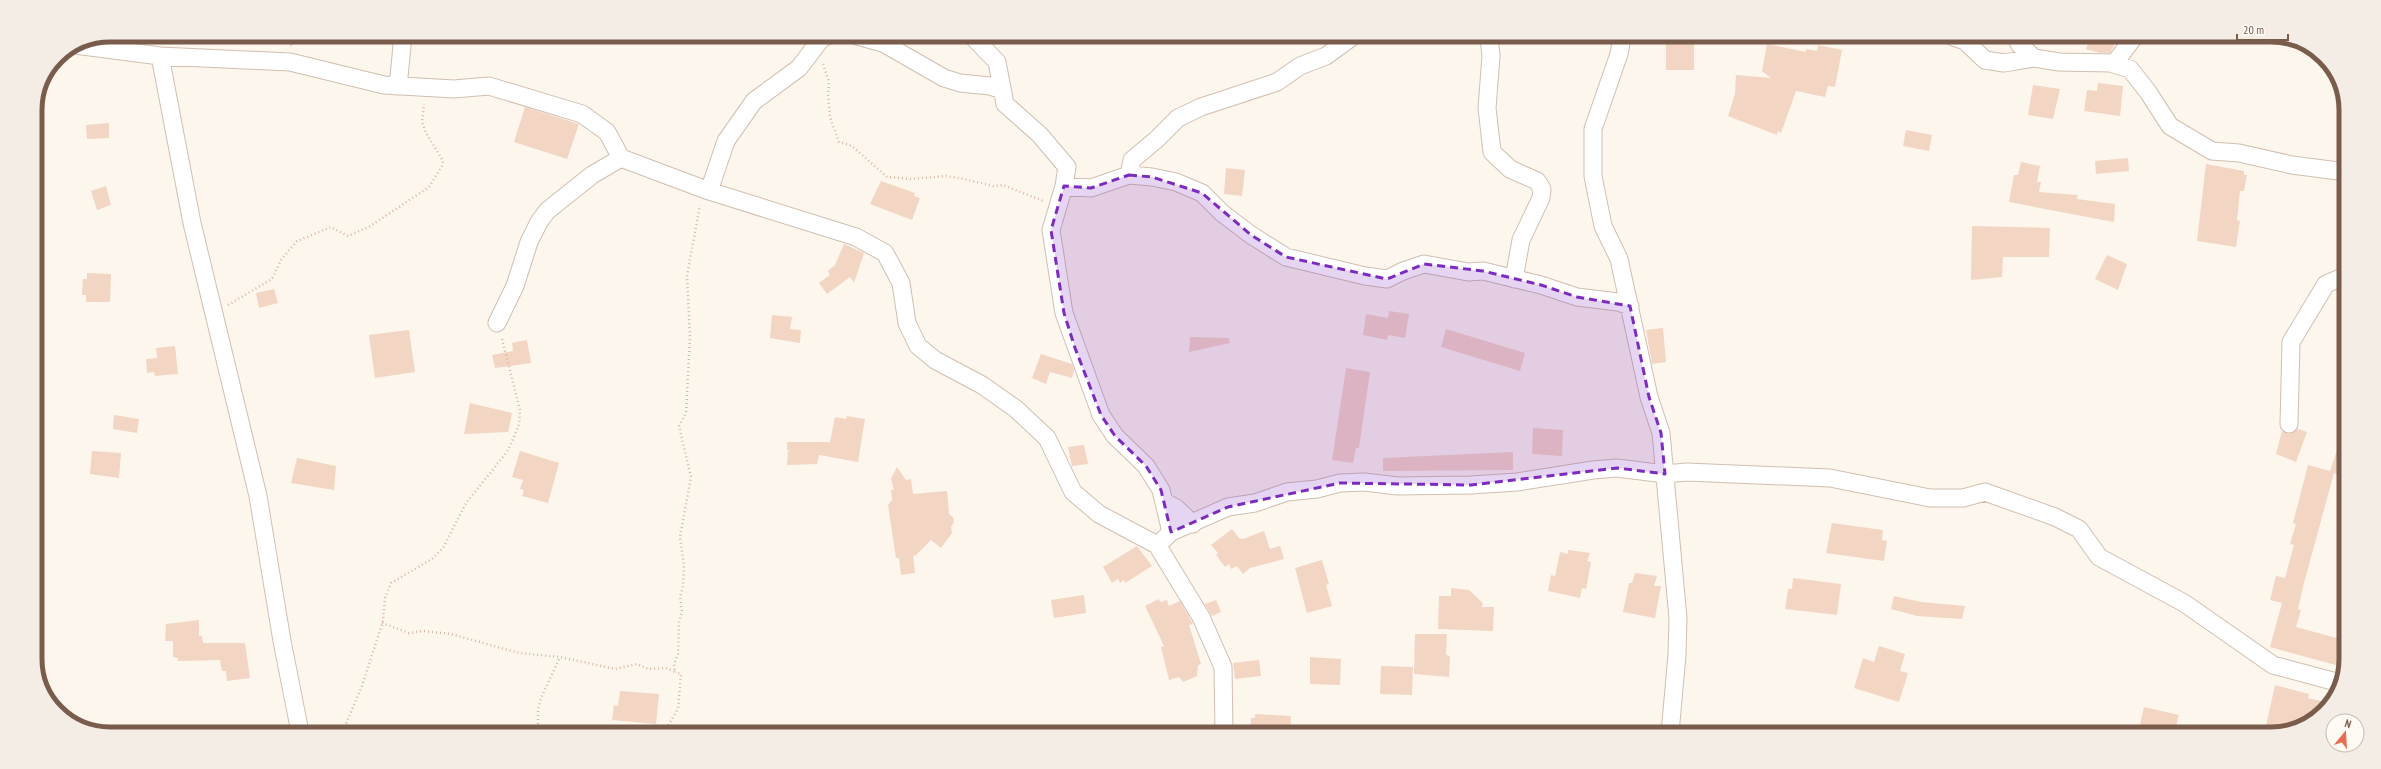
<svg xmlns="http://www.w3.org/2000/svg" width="2381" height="769" viewBox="0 0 2381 769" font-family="'PT Sans Narrow',sans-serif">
<rect width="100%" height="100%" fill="#fdf6ec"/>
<path fill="#f3d5c3" d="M1666 37H1694V70H1666Z
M2090 37H2101L2116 41 2110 53H2100L2086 49Z
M1767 44 1806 52V49L1817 51 1818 45 1842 50 1835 87 1828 86 1825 97 1796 91 1781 133 1778 131 1777 135 1728 116 1735 94 1736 75 1771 78 1762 71Z
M2098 83 2123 86 2120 116 2084 111 2087 90 2097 91Z
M2033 85 2060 89 2053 119 2028 115Z
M525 107 579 124 567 159 514 142Z
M109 123V138L87 139 86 125Z
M1906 130 1932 135 1929 151 1903 146Z
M2128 158 2129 171 2096 174 2095 161Z
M2021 162 2040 166 2037 182H2041L2039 192 2078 195 2077 199 2115 204 2114 222 2009 202 2014 175H2018Z
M2206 164 2244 171V175H2247L2244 191H2240L2237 220 2240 221 2236 247 2197 241Z
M1226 168 1245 170 1242 196 1224 194Z
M881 181 915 193 914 196 920 198 912 220 870 204Z
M106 186 111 205 97 210 91 191Z
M1972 226 2050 228 2049 257H2003L2002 277 1971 280Z
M844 244 864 253 854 283 850 277 827 294 819 283 830 275 828 271 835 265Z
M2107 255 2127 264 2118 290 2095 279Z
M87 273 111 274 110 302H86V295H82L83 279H87Z
M274 289 278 303 259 308 256 293Z
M1389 311 1409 314 1405 338 1388 335 1387 340 1363 335 1366 314 1388 318Z
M772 315 792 317 790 329 801 330 800 343 770 338Z
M1663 328 1666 362 1652 364 1646 330Z
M1446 329 1525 353 1520 371 1441 347Z
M409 330 415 372 375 378 369 335Z
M1190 337 1229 338 1230 343 1189 352Z
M527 340 531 363 495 368 492 355 513 351 512 343Z
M175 346 178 374 155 376 154 372 147 373 146 359 157 358 156 348Z
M1041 354 1072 364 1074 370 1072 378 1050 372 1046 384 1032 378Z
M1346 368 1370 372 1359 448H1356L1353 463 1332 460Z
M470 403 512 413 508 432 464 434Z
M114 415 139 419 137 433 113 429Z
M847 416 865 419 858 462 819 455 817 464 787 465 788 451H791L787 450V442H830L835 417 846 419Z
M1533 428 1563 430 1562 456 1532 454Z
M2298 429 2307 432 2296 462 2276 454 2282 431 2289 434Z
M2342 435 2344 436V477L2334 473 2304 583 2298 609 2301 610 2296 627 2344 640 2343 667 2270 647 2282 603 2270 600 2276 576 2285 578 2294 545 2290 544 2296 524 2293 523 2308 465 2330 471Z
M1084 445 1088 464 1072 466 1068 447Z
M92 451 121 453 119 478 90 474Z
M520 451 559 463 548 503 522 496 524 490 520 489 523 480 512 477Z
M1513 452V470L1383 471V458Z
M297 458 336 466 334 490 291 483Z
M897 467 906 480 911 479 913 494 947 491 949 514 953 517 954 522 951 527 952 533 941 548 931 540 916 555 913 556 915 573 901 575 899 558H896L888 505 892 500 891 490H894L891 479Z
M1832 523 1883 530 1882 540 1887 541 1884 561 1826 553Z
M1232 529 1239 538 1243 539 1264 531 1270 549 1280 546 1284 559 1250 568 1243 574 1237 566 1231 569 1229 564 1225 567 1216 555 1218 553 1211 545Z
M1137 546 1152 566 1125 583 1124 580 1120 583 1118 579 1112 583 1103 567Z
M1568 550 1590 553 1587 561 1591 562 1586 589 1582 588 1580 598 1548 591 1551 575 1555 576 1560 552 1568 554Z
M1322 560 1329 584 1326 585 1332 606 1307 613 1295 568Z
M1635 573 1657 576 1654 586H1661L1655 618 1623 612 1629 583H1632Z
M1793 578 1841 584 1837 615 1785 609 1788 589H1792Z
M1451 588 1469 590 1483 603 1482 607H1494L1493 631 1438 629 1439 596H1451Z
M1084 595 1086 613 1054 618 1051 600Z
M1894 596 1921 602 1965 606 1962 619 1917 616 1891 609Z
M1159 599 1160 602 1167 600 1169 606 1180 601 1193 624 1189 625 1201 664 1198 665 1197 676 1183 682 1179 677 1169 680 1161 647 1164 646 1145 606Z
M1216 600 1221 612 1212 616 1205 604Z
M199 620V636H202L203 643H245L250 678 227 681 226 671H222L220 660 178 661V658L173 657V641H165L166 624Z
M1415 634H1447L1446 655 1450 656 1449 677 1414 674Z
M1879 646 1905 654 1900 671 1908 673 1899 702 1854 688 1863 658 1874 662Z
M1310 657 1341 659 1340 685 1310 684Z
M1259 660 1261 676 1235 679 1233 663Z
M1381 666 1413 667 1412 695 1380 694Z
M2275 685 2309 694 2308 698 2321 701 2317 718 2284 729 2266 726Z
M620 691 659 694 656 724 612 720 614 705 618 706Z
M2144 707 2179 715 2174 734H2138Z
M1255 714 1291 716 1290 733H1250L1251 718H1255Z"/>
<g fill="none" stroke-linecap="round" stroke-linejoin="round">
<g stroke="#d1beb0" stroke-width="19">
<path id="minor" d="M857 36 883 43 892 37
M972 36 997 62 1005 104 1040 135 1067 167 1064 186 1051 230 1064 313 1101 415 1115 436 1146 466 1161 490 1171 532 1163 540
M1489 37 1491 56 1487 108 1492 152 1510 169 1537 181 1542 189 1541 198 1521 240 1514 279
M1622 37 1619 54 1593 129V176L1603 226 1619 259 1649 397 1661 433 1678 618 1677 655 1670 733
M1953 37 1965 41 1985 60 2004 63 2034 58 2059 62 2110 63 2130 69 2148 92 2170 126 2212 151 2239 153 2292 165 2346 172
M2017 37 2019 44 2034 58
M883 43 944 78 960 83 990 86 1002 90
M75 45 160 56 290 62 384 85 454 89 489 86 582 114 607 132 621 158 709 191 856 237 885 253 901 283 907 323 918 346 935 360 982 385 1016 409 1047 438 1073 492 1099 514 1157 545 1201 617 1223 667 1224 733
M160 56 192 223 258 496 282 641 300 732
M2114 64 2134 37
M396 86 399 77 403 35
M1129 175 1132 160 1157 139 1178 118 1201 107 1277 82 1300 66 1326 56 1352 37
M1064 186 1091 188 1129 175 1152 177 1176 182 1202 193 1222 213 1251 235 1286 257 1365 276 1387 279 1403 271 1424 264 1468 272 1483 271 1541 285 1577 297 1618 302 1630 306
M709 191 726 141 754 101 799 68 821 39 827 36
M497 323 515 286 529 242 539 222 547 211 592 175 621 158
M2289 424 2291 342 2326 284 2345 276
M1165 502 1176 508 1193 524
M1171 532 1228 507 1255 503 1287 492 1317 489 1340 483 1364 482 1398 486 1471 485 1517 482 1593 470 1617 468 1665 474 1687 472 1830 478 1930 498H1963L1985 492 2055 517 2079 529 2099 557 2184 603 2273 665 2340 683"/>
</g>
<path stroke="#d9b8a5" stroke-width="2.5" stroke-dasharray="1 3" stroke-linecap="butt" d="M284 35 292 46
M823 64 829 82 828 94 830 117 839 142 852 146 887 177 911 179 946 176 964 179 993 186 1003 185 1043 201
M228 305 272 279 281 260 297 241 331 227 348 236 369 227 429 187 442 166 443 161 426 133 422 122 424 104
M382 623 409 633 423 631 451 634 519 653 560 657 615 669 637 664 648 669 666 668 675 672 674 664 678 654 679 622 682 611 680 597 683 586 684 566 680 537 691 477 679 426 686 413 690 337 687 276 700 205
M338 732 345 726 362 686 383 621 385 598 391 583 432 559 443 548 466 503 507 452 514 437 519 424 520 410 502 339
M538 732V710L541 698 560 657
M664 732 678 709 681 674 675 672"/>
<use href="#minor" stroke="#fff" stroke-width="17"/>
</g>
<path fill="#7b2cbf" fill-opacity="0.2" stroke="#7b2cbf" stroke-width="3" stroke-dasharray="8 5" stroke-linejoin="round" d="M1129 175 1152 177 1202 193 1251 235 1286 257 1387 279 1424 264 1483 271 1541 285 1577 297 1630 306 1649 397 1661 433 1665 474 1617 468 1471 485 1340 483 1228 507 1171 532 1161 490 1146 466 1115 436 1101 415 1075 348 1064 313 1051 230 1064 186 1091 188Z"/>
<path d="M0 0H2381V769H0ZM110 42H2271A68 68 0 0 1 2339 110V659A68 68 0 0 1 2271 727H110A68 68 0 0 1 42 659V110A68 68 0 0 1 110 42Z" fill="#f4ede6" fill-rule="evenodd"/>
<path fill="none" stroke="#7a5c4d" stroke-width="5" d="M110 42H2271A68 68 0 0 1 2339 110V659A68 68 0 0 1 2271 727H110A68 68 0 0 1 42 659V110A68 68 0 0 1 110 42Z"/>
<g transform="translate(2345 733) rotate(18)"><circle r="19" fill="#fffaf3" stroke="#cabbb1"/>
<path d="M0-3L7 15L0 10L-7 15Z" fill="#e76f51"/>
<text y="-6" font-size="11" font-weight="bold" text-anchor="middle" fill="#7a5c4d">N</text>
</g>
<path d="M2237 34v6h51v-6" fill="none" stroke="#7a5c4d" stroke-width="2"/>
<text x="2243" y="34" font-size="12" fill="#7a5c4d" stroke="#fffaf3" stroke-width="3" paint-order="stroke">20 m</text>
</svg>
